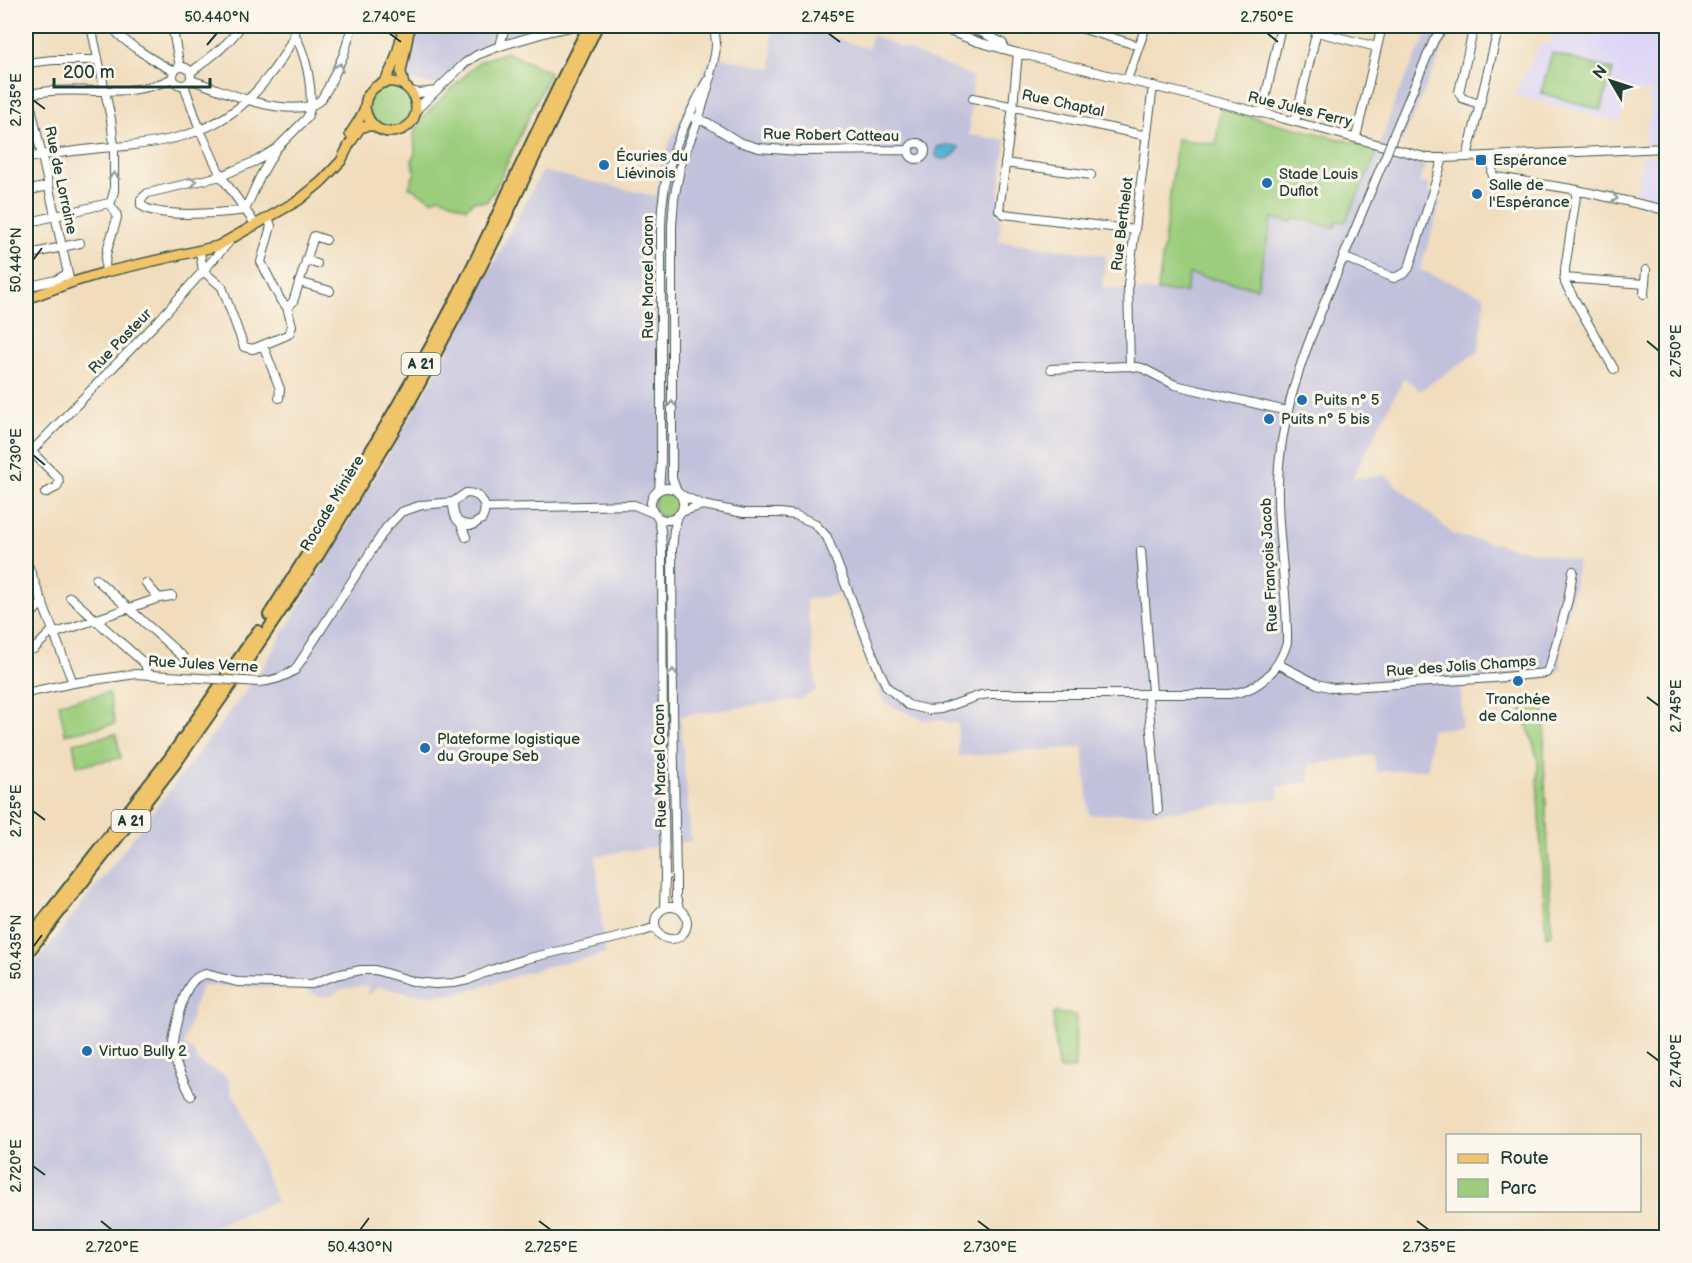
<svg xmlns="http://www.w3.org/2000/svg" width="1692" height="1263" viewBox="0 0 1692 1263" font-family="'Balsamiq Sans',sans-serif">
<rect width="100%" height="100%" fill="#fbf7ec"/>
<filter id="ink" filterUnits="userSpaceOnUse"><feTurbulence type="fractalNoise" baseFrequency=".0167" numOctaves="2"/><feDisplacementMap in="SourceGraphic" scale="12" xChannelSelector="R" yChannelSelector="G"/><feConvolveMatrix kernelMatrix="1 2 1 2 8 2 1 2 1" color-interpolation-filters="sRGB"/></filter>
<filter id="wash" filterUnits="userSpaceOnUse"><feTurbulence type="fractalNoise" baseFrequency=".008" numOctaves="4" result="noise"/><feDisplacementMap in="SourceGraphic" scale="24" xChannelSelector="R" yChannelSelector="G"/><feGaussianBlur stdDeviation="1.35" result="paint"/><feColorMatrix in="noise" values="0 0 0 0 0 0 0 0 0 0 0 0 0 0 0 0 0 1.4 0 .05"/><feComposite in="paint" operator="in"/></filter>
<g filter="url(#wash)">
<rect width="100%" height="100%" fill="#f1ddbd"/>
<path fill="#ddd5f6" d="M1556 26H1666V142L1644 144 1652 104H1649L1651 92 1631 90 1619 122 1515 95 1540 44 1549 45Z
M1666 155V201L1635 193 1643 156Z"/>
<path fill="#c2c1dc" d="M414 26H547L471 52 443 86 402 79Z
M771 26H802L868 49 872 35 973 77 969 135 1006 140 997 216 1001 217 999 241 1106 255 1102 288 1131 290 1186 292 1188 274 1272 218 1291 222 1295 218 1335 226 1336 221 1379 149 1395 100 1427 34 1432 26H1455L1449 34 1401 144 1394 142 1391 153 1425 166 1421 179H1420L1419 182 1430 185 1428 192 1437 194 1435 201 1441 202 1420 270 1485 296 1479 351 1420 391 1404 378 1352 479 1385 475 1454 535 1578 561 1573 592 1559 644 1558 653 1562 670 1548 677 1518 684 1461 687 1462 727 1431 730 1428 769 1376 772 1374 755 1309 765 1310 782 1278 787 1279 798 1165 812 1089 815 1083 747 986 755 958 756V724L939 720H924L884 703 840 594 806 600 817 690 800 699 680 716 691 841 596 856 605 954 545 967 478 988 453 994 426 995 406 993 378 986 367 997 368 986 343 989 331 996H318L304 989 202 985 193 1009 184 1045 193 1051 199 1062 228 1078 232 1095 239 1103 276 1201 188 1237H26V1148L31 1146 26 1128V975L107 872 261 671 433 379 542 171 656 196 662 164 670 142 701 77 713 56 773 68Z"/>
<path fill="#9bcd7c" stroke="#5d8558" stroke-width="1.5" d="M944 26H966L996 41 995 44Z
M506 52 550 72 494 191 486 202 474 201 466 208 440 197 432 200 409 187 415 172 412 161 415 152 414 133 427 113 479 62Z
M1552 53 1613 70 1601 110 1541 93Z
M369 107a21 21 0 1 1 42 0a21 21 0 1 1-42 0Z
M1220 109 1379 149 1345 222 1336 221 1335 227 1295 218 1291 222 1272 218 1257 288 1189 274 1186 292 1158 291 1177 139 1216 144Z
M654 505a13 13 0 1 1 26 0a13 13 0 1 1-26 0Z
M109 693 115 724 65 734 59 703Z
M1544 696 1545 720 1544 760 1552 935 1546 937 1537 779 1538 760 1530 733 1524 720 1520 700 1541 698Z
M116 734 121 758 77 766 73 743Z
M1055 1013 1074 1015 1076 1016 1075 1068 1061 1070 1058 1068 1053 1016Z"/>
<path fill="#53b5d2" stroke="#397983" stroke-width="1.5" d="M938 146H957L959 148C952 163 929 163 938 146Z"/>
</g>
<g filter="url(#ink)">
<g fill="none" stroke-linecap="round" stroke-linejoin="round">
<g stroke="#3e5549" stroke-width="10">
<path id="minor" d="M91 26 111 119 114 147V191L111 202 109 203
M116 26 115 30C124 43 159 64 174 71
M126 26H130
M172 26 180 67
M936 26 978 42 1018 53 1270 115 1428 158H1443L1666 148
M969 26 1001 42 1003 44 1002 49
M1074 26 1139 46
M1474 26 1459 92 1462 98 1479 104
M1317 32 1377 47
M500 46 505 26
M1018 53 1013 106 999 210 1004 214 1135 230
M26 63 53 60H98
M173 76a9 9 0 1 1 18 0a9 9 0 1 1-18 0Z
M191 72C210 58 228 45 241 26
M191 80C229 92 270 114 311 106 311 82 306 56 295 35
M1127 80 1146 26
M26 84 70 283
M184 85 200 130 221 176 256 225
M410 91 419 93 436 91
M26 95C74 83 126 102 173 78
M973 98 1147 136
M416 110 465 63 477 55 500 46 551 31 575 26
M1262 113 1281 26
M695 118 708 123 739 142 759 148 799 151 909 150
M1295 122 1318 26
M1394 134 1434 40 1444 26
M1356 137 1382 26
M909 151a8 8 0 1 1 16 0a8 8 0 1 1-16 0Z
M276 149 260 177 245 210C224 213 156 219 141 205V199L148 193 221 176 256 161 276 149 307 118 311 106 321 100 328 88 344 54 352 26
M1494 156 1492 173 1493 176 1496 177 1572 189 1666 210
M1467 157 1499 26
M26 159 42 155C66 153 90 148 115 147 140 145 176 140 200 130 227 119 251 100 268 77 280 62 292 45 297 26
M1005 163 1091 175
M1577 190 1565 269V283L1614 369
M26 191 48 186
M26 223 109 203
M200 252 203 271 222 287 244 347 253 349 285 336 289 334 292 326 287 307 281 301 261 262 271 226 268 218
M26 255 80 243
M1343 257 1394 278 1405 273 1409 268 1443 158
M306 260 317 264
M106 272C102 254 114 234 117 217L116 213 109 203
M1564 278 1645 284
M299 282 330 291
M26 287 56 280 67 274
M1644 294 1646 270
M287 307 293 302 314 236 326 240
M263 345 280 389 279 398
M1130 366 1128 285 1153 86
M1051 369 1130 366 1142 368 1175 385 1287 411
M31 451 58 478 59 482 57 487 45 493
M26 457 160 319 229 242
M651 504a16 16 0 1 1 32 0a16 16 0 1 1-32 0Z
M659 490 661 463V226C662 169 680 130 707 81
M677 492 672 478V226L674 199 681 164 700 114 711 77 710 74C715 57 719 43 713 26
M466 493C481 493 489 505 482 519L473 525C456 526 453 516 453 502Z
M679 494 703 505 744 513H780L795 515 814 523 827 537 878 668 887 687 908 705 929 710 941 709 981 695 989 694H1229C1259 691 1278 671 1287 643 1288 584 1274 524 1279 465 1285 398 1308 342 1333 282 1351 240 1368 197 1386 155
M485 508 634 505 653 513
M681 512 703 505
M678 515 674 530 672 549 673 709 676 879V897L679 909
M658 518 661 530 662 550 663 748 665 879 664 908
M461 524 466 537
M1141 551 1151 680 1152 691 1148 697 1158 810
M26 560 73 683
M96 579 183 657
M146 583 159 598
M70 597 145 664 148 674
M26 619 43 602
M34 649 51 632H59L159 598 172 596
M1278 664 1317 684 1333 688 1494 678 1546 673 1550 666 1568 600 1573 571
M259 682C273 681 283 678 295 670L386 528 401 512 422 505 453 502
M26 693 73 683 136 674 215 679
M655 923a16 16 0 1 1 32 0a16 16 0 1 1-32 0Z
M191 1096C185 1082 175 1067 173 1052 171 1041 182 998 188 988 192 981 198 975 206 974L237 982 312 984 336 975 361 970H375L416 982 435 984 454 983 468 980 491 970 525 959 638 933 656 927"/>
</g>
<g stroke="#3e5549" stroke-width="12">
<path id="major" d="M384 82C395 66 400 45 403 26
M404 85 401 72 410 26
M350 134C355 126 361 118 364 110 366 106 365 101 367 97 373 85 386 79 398 83 405 85 412 91 414 98 427 132 373 149 365 108
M26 299 70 283 106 272 218 246 299 200 321 182 341 161 349 145 360 128 367 126H374"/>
</g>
<g stroke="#3e5549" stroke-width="14">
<path id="highway" d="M269 615C333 514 396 413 452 307 500 214 541 118 589 26
M26 942 169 759 258 631
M26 955 175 764 232 683 319 554 400 420 459 310 499 231 597 26"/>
</g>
<use href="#minor" stroke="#fff" stroke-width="8"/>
<use href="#major" stroke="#f0c469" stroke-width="9"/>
<use href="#highway" stroke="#f0c469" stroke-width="10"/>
<g stroke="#3e5549" stroke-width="10" stroke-linecap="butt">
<path id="minor-bridge" d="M1386 155 1394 134
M215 679 259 682"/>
</g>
<use href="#minor-bridge" stroke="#fff" stroke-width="8"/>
</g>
<defs><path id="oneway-chevron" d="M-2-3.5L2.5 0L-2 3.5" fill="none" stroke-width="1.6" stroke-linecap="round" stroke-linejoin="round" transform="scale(1.5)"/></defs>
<g stroke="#8f9e9a">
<use href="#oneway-chevron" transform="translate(339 67) rotate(-65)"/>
<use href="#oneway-chevron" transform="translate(114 176) rotate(-90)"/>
<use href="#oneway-chevron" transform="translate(193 182) rotate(-14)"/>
<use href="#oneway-chevron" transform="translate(1614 198) rotate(12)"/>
<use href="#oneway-chevron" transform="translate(672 405) rotate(-90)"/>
<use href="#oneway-chevron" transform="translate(673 673) rotate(-90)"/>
</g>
</g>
<path fill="none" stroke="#1f3d34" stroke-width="2" d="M389 33 401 42M828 33 840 42M1267 33 1278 42M207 45 217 33M33 100 45 109M33 260 42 248M1647 341 1659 351M33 455 45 465M1647 697 1659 706M33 811 45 820M33 947 42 935M1647 1052 1659 1061M33 1166 45 1175M101 1221 112 1230M539 1221 551 1230M978 1221 990 1230M1417 1221 1429 1230M360 1230 369 1218"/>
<g fill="#1f6fb2" stroke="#fbf7ec" stroke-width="2">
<rect x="1475" y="154" width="12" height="12" rx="3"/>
<circle cx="604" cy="165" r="6"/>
<circle cx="1267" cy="183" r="6"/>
<circle cx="1477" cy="194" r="6"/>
<circle cx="1302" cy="400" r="6"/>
<circle cx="1269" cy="419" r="6"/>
<circle cx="1518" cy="681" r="6"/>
<circle cx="425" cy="748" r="6"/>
<circle cx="87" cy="1051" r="6"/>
</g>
<g text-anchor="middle" stroke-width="6" stroke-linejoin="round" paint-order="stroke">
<g fill="#fbf7ec" stroke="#61756b" stroke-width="1.5">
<rect x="401.5" y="353" width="39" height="22" rx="4.5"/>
<rect x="111.5" y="810" width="39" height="22" rx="4.5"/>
</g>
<g font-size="14" font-weight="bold" fill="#1f3d34">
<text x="421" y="369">A 21</text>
<text x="131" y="826">A 21</text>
</g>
<g font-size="15" fill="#1f3d34" stroke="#fbf7ec">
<text transform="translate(1063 103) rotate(12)" y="5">Rue Chaptal</text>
<text transform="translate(1300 109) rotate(14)" y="5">Rue Jules Ferry</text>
<text transform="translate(831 135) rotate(1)" y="5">Rue Robert Catteau</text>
<text transform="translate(61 180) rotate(78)" y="5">Rue de Lorraine</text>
<text transform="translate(1122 224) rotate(-83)" y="5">Rue Berthelot</text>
<text transform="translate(648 277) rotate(-90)" y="5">Rue Marcel Caron</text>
<text transform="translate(120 341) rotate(-46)" y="5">Rue Pasteur</text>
<text transform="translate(332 503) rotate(-59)" y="5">Rocade Minière</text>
<text transform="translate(1269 565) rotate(-93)" y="5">Rue François Jacob</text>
<text transform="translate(203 664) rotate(3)" y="5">Rue Jules Verne</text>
<text transform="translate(1461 666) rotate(-4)" y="5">Rue des Jolis Champs</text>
<text transform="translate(660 766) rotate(-91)" y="5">Rue Marcel Caron</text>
</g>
<g font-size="15" fill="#1f3d34" stroke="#fbf7ec" text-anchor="start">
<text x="616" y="161">Écuries du<tspan x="616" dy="17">Liévinois</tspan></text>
<text x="1493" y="165">Espérance</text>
<text x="1279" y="179">Stade Louis<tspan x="1279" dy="17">Duflot</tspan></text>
<text x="1489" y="190">Salle de<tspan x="1489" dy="17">l'Espérance</tspan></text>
<text x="1314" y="405">Puits n° 5</text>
<text x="1281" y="424">Puits n° 5 bis</text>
<text x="1518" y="704" text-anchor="middle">Tranchée<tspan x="1518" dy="17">de Calonne</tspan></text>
<text x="437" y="744">Plateforme logistique<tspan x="437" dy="17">du Groupe Seb</tspan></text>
<text x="99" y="1056">Virtuo Bully 2</text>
</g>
</g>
<rect width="1692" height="1263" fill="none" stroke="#fbf7ec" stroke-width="66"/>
<rect x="1446" y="1134" width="195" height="78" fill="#fbf7ec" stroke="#a3ada2" stroke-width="1.5"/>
<rect x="1458" y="1154" width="30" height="9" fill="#f0c469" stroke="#a3ada2" stroke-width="1.5"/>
<text x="1500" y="1164" font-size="18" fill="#1f3d34">Route</text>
<rect x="1458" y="1179" width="30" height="18" fill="#9bcd7c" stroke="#a3ada2" stroke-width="1.5"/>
<text x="1500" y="1194" font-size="18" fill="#1f3d34">Parc</text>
<g transform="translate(1611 81) rotate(309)" stroke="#fbf7ec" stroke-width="4.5" paint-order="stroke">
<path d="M0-4.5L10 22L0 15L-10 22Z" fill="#1f3d34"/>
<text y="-9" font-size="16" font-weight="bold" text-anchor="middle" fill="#1f3d34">N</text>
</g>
<path d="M54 78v9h156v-9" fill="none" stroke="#1f3d34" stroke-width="3"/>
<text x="63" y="78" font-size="18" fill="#1f3d34" stroke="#fbf7ec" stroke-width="4.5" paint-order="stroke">200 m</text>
<rect x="33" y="33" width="1626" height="1197" fill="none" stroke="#1f3d34" stroke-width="2"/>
<g font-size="15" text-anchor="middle" fill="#1f3d34">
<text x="217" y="22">50.440°N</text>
<text x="389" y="22">2.740°E</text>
<text x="828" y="22">2.745°E</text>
<text x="1267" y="22">2.750°E</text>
<text transform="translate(16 100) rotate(-90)" y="5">2.735°E</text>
<text transform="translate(16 260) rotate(-90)" y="5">50.440°N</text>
<text transform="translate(1676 351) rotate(-90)" y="5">2.750°E</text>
<text transform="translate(16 455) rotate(-90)" y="5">2.730°E</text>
<text transform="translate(1676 706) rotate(-90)" y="5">2.745°E</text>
<text transform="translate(16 811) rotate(-90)" y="5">2.725°E</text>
<text transform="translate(16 947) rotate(-90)" y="5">50.435°N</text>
<text transform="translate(1676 1061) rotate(-90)" y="5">2.740°E</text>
<text transform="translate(16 1166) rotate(-90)" y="5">2.720°E</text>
<text x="112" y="1252">2.720°E</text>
<text x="360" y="1252">50.430°N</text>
<text x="551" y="1252">2.725°E</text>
<text x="990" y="1252">2.730°E</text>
<text x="1429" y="1252">2.735°E</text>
</g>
</svg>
